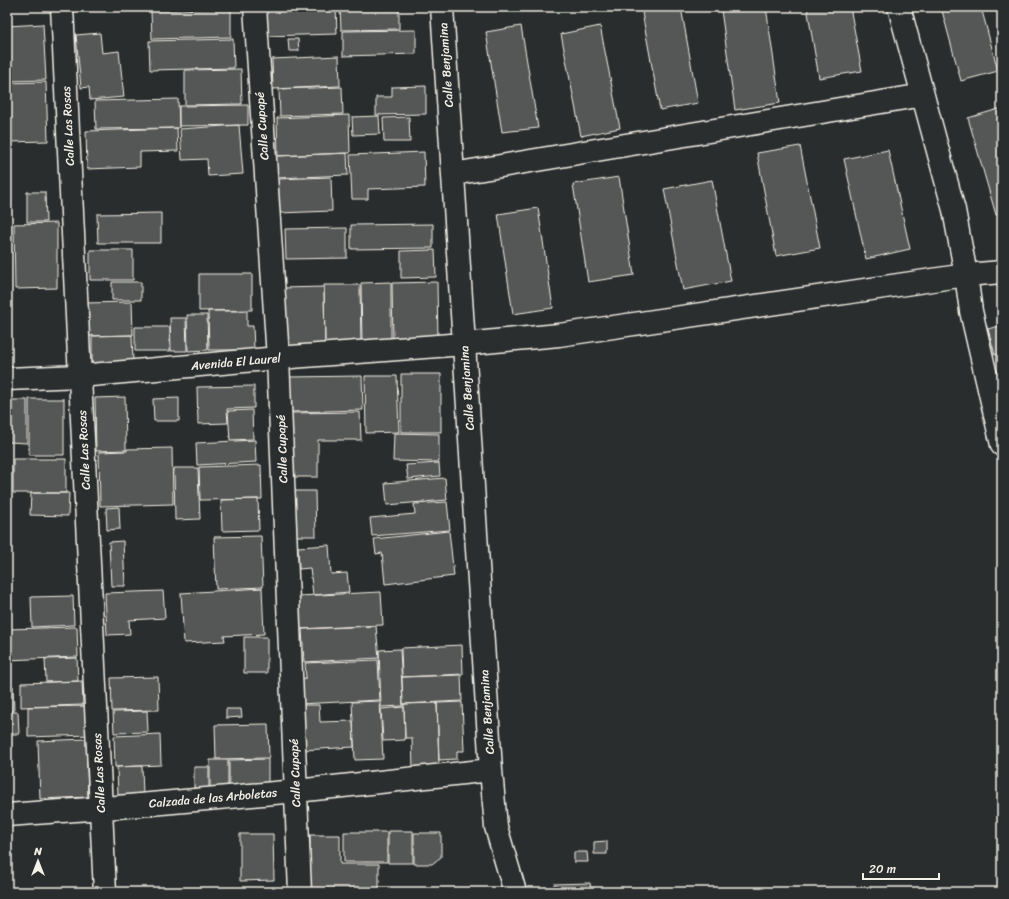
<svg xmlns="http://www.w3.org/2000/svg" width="1009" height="899" viewBox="0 0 1009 899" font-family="Sriracha,sans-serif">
<rect width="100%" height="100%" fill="#2a2d2e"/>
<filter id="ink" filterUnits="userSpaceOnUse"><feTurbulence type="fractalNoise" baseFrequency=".025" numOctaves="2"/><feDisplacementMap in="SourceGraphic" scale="8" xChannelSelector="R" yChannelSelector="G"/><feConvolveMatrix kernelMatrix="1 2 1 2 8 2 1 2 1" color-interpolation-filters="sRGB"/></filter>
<g filter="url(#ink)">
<path fill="#555756" stroke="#f4f1e8" d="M263 7H336L337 34 264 36Z
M340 7H399V29L341 30Z
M641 7H681L698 103 660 110Z
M740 7H766L780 103 735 110 721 10Z
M807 7H850L862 71 819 78Z
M941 7H981L998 71 961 81Z
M231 8V37L152 39 151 11Z
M43 24 46 80 7 81V26Z
M521 26 538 128 502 132 486 32Z
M600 26 620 128 581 136 561 34Z
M416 30V54L343 56V31Z
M100 33 102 53 119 51 124 97 90 100 89 87 81 88 76 35Z
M233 39 234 68 150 70 149 41Z
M288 39H298L299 51H289Z
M339 56 340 86 273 89 272 59Z
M241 69 242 104 185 105V70Z
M46 82 48 141 7 142V83Z
M426 86V114L376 115V97H392V87Z
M342 87 343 114 280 116 279 89Z
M178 99 179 128 96 129 95 101Z
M248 105V125L179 126V106Z
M1002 108V214L996 215 968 118Z
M349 115 350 153 278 156 277 118Z
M379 116 380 134 353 135 352 117Z
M409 117 410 142H384L383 118Z
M239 125 243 174 208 176 207 159 182 160 180 129Z
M177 128 178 151 140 152V167L87 169 86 131Z
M800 146 820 248 776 256 757 153Z
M888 150 910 249 866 259 844 159Z
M424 152 425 187 368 189V199H352L350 155Z
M347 153 348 175 275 178 274 156Z
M331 177 332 211 279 213 277 179Z
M619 177 634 275 588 282 573 184Z
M712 180 731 281 683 290 664 189Z
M27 192H45L46 222H27Z
M538 208 553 308 513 314 498 214Z
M161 213V243H98L97 214Z
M57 223V288L15 289 14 224Z
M433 224V248L351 249V225Z
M347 228V258L286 259 285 229Z
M90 250H133V280H90Z
M435 250 436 277 401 278V251Z
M199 274H252V310L199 311Z
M112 282H141V300H112Z
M391 282V344L362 345 361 283Z
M437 282 438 343H393L392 283Z
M324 285H360L361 346H325Z
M324 287 325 347 282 348 281 288Z
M132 302 133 335 85 336V303Z
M208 311H247V326H253L254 350H209Z
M187 315H207L208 350 188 351Z
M170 318H186L187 351H171Z
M1002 325V353L995 355 988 329Z
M135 327H170V351H135Z
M132 335 133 362 92 363V336Z
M1002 370V392L997 371Z
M401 374H441V432H401Z
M362 376 363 410 290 412 289 377Z
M365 376H397L399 432 366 433Z
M254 386V408L227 409 228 423 198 424 197 387Z
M125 397 126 450 96 451 95 398Z
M179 398V421H154L153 399Z
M29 399H64V455H29Z
M9 400H27V443L9 442Z
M252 410 253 439 230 440 228 411Z
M360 412 361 440H318V477H290L289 413Z
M394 433 439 434V462L393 461Z
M255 440 256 462 197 465 196 443Z
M172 448 173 504 100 506 99 452 127 451V449Z
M13 459H66V493H13Z
M439 463 440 476 408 479 406 465Z
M261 465 262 499 200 500 199 467Z
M174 468H198L200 519 175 520Z
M445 478 447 500 387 505 385 483Z
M294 491H315L316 536H295Z
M31 493H69L68 516 30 515Z
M258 499 259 530 222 531 221 500Z
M447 502 450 530 372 536 370 518 415 514 414 504Z
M119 507 120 529 107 530 106 508Z
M449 531 454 576 385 584 382 553 376 554 374 539Z
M261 536 263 587 216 589 214 537Z
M123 541 125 586H111L109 542Z
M329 545 331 574 347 573 349 592 313 595 310 568 299 569 298 547Z
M262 588 264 634 224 636 225 641 184 643 181 593Z
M163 591 165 618 129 620 130 634 107 635 105 593Z
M381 592 383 625 300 629 298 596Z
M73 596 74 625 32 627 31 597Z
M376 626 379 658 304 662 302 629Z
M77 627 78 657 7 660V629Z
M244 637H267V673H244Z
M462 645 463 674 402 677 401 648Z
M400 649 403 706 381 707 379 650Z
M77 658 78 681 46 682 45 659Z
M378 660 380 700 299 704 298 679 306 678 305 663Z
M461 675 462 701 403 704 402 677Z
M158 677 159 710 112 711 111 678Z
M82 681 83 705 21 707V683Z
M13 686 14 711H7V687Z
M380 701 383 759 355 760 352 702Z
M462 702 464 751H457V759L439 760 437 703Z
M437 703 439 767 413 768 412 738H405L404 704Z
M302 705H319L320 722 353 721 354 747 303 750Z
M90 706 91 735 28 737V707Z
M404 707 405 740 383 741 381 709Z
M226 709H241L242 717 226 718Z
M147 711 148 732 114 733 113 712Z
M7 712H18L19 734H7Z
M268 724 269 758 216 759 215 725Z
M160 734 161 765 115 767 114 736Z
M86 739 88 797 40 799 38 741Z
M268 759V789H229V760Z
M210 760H228V793H210Z
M142 766 143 796 118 797 117 767Z
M194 767H209V788H194Z
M388 831H413V863H388Z
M344 832H387V862H344Z
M414 833H441V857L432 864H414Z
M240 834H273L274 880 240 881Z
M310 835H340V864H379V892H310Z
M607 841V854H594V842Z
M574 852H587L588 862H574Z
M590 883 591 892H554V884Z"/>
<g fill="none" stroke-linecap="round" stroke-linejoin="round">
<g stroke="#f4f1e8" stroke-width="25">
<path id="minor" d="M62 7 105 892
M255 7 278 358 300 892
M442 7 464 344 491 770 496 827 515 892
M899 7 954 210 966 275 971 311 1002 445
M453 174 923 95
M7 379 80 376 278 358 464 344 559 335 966 275 1002 272
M7 815 117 807 296 791 491 770"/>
</g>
<use href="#minor" stroke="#2a2d2e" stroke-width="22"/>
</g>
</g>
<g text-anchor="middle" stroke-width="3.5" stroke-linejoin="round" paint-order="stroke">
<g font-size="12" fill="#f4f1e8" stroke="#2a2d2e">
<text transform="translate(446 65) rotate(-94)" y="4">Calle Benjamina</text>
<text transform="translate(68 126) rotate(-93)" y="4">Calle Las Rosas</text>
<text transform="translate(262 126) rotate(-94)" y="4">Calle Cupapé</text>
<text transform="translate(236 362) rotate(-5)" y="4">Avenida El Laurel</text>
<text transform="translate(467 388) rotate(-94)" y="4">Calle Benjamina</text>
<text transform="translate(282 449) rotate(-92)" y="4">Calle Cupapé</text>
<text transform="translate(84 450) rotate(-93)" y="4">Calle Las Rosas</text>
<text transform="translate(487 712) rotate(-94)" y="4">Calle Benjamina</text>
<text transform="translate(99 773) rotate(-93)" y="4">Calle Las Rosas</text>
<text transform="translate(295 773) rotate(-92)" y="4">Calle Cupapé</text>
<text transform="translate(213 798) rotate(-5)" y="4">Calzada de las Arboletas</text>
</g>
</g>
<rect width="1009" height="899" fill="none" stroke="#2a2d2e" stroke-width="24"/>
<rect x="12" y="12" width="985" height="875" fill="none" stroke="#f4f1e8" stroke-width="1.5" filter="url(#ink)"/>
<g transform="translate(38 861)" stroke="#2a2d2e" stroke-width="3" paint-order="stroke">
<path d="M0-3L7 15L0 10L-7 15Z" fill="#f4f1e8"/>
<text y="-6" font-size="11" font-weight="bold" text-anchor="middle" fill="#f4f1e8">N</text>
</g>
<path d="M863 873v6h76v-6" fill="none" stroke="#f4f1e8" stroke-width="2"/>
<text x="869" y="873" font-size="12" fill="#f4f1e8" stroke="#2a2d2e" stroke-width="3" paint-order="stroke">20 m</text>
</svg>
